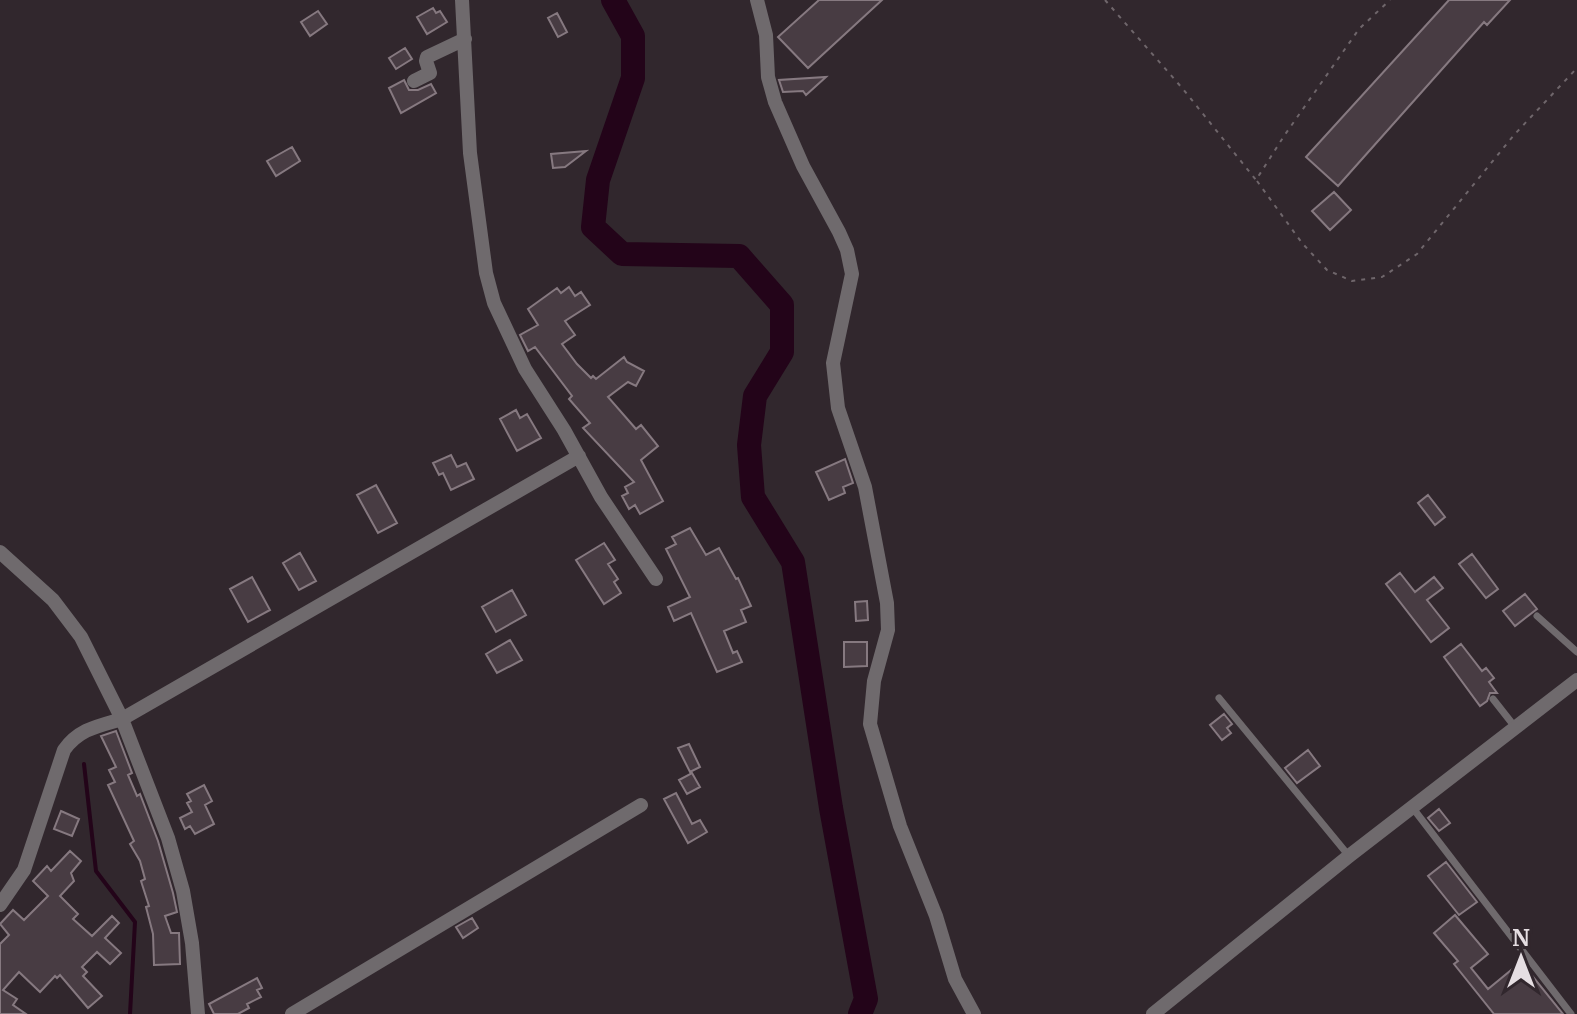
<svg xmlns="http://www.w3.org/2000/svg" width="1577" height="1014" viewBox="0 0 1577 1014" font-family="Merriweather,serif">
<rect width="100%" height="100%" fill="#31272d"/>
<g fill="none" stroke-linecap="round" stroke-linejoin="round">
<path stroke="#230419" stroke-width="4" d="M84 764 96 871 135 922 130 1014"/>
<path stroke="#230419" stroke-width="24" d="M613 0 633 36V78L598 180 593 227 622 254 739 256 782 305V352L755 396 749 445 753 497 793 562 831 808 866 999 860 1014"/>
</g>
<path fill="#483c43" stroke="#867980" stroke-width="2" d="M819 0H882L808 68 778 37Z
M1449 0H1510L1487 25 1484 22 1338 186 1306 157Z
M433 8 436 13 440 11 447 22 427 34 417 17Z
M318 11 327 24 310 36 301 22Z
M557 13 567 32 558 37 548 18Z
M405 48 412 59 396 69 389 58Z
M826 77 806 95 803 91 783 92 779 80Z
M404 80 409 90H418L431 84 436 93 401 113 389 88Z
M292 147 300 161 276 176 267 161Z
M586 151 565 167 553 168 551 154Z
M1334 192 1351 210 1330 230 1312 211Z
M569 287 575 296 581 292 590 305 565 321 575 335 562 344 577 364 591 378 593 376 596 379 624 357 627 362 644 371 636 386 628 382 608 397 636 429 641 425 658 446 641 460 663 501 640 514 635 505 629 509 622 496 628 493 625 487 634 482 583 428 590 423 569 399 572 396 535 347 528 351 520 335 538 325 528 309 557 288 561 293Z
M516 410 520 418 527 414 541 438 517 451 500 419Z
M451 455 457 467 466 463 474 479 451 490 443 473 439 475 433 463Z
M845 459 853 483 843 487 845 493 829 500 816 472Z
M376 485 397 523 378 533 357 495Z
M1428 495 1445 517 1435 525 1418 503Z
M690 528 706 555 719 548 736 579 738 578 751 606 741 610 746 622 724 631 733 653 737 651 742 662 717 672 691 613 674 621 668 607 690 597 666 549 676 544 672 537Z
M604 543 615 560 608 564 618 579 614 582 621 593 604 604 576 560Z
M300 553 316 581 299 590 283 563Z
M1472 554 1498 589 1486 598 1459 564Z
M1400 573 1415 592 1434 577 1443 588 1427 600 1449 628 1431 642 1386 584Z
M252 577 270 610 248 622 230 589Z
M512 590 526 615 496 632 482 607Z
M1525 594 1537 609 1515 626 1503 611Z
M867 601 868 620 856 621 855 602Z
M510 640 522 660 497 673 486 654Z
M844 642H867V666L844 667Z
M1461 644 1482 671 1486 668 1494 678 1489 682 1497 693H1490L1487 701 1480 706 1444 657Z
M1224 714 1232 724 1227 728 1231 733 1222 740 1210 725Z
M116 731 132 773 128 775 137 796 140 794 158 841 173 893 177 912 165 916 171 933H179L180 964 154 965 153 934 146 907 149 906 141 881 145 879 140 861 130 844 134 841 108 785 115 782 109 770 116 767 101 736Z
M689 744 700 767 690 772 678 748Z
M1308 750 1320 766 1297 783 1285 768Z
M692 773 700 787 687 794 679 780Z
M204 785 212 801 205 805 214 824 195 834 190 826 185 829 180 818 192 812 187 803 191 801 187 794Z
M676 793 692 824 700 820 707 832 688 843 664 799Z
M1439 809 1450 823 1439 831 1428 818Z
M61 811 79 819 72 836 54 829Z
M70 851 81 861 71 873 74 881 60 896 78 914 73 919 92 936 112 916 119 923 105 938 121 953 110 964 97 952 82 967 87 972 83 976 102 996 88 1008 60 975 57 978 55 976 40 992 19 972 3 990 17 999 13 1005 26 1014H0V944L9 935 0 924 13 910 24 920 48 896 33 881 47 866 51 871Z
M1446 862 1477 902 1459 915 1428 876Z
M1455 915 1488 954 1471 968 1488 989 1521 962 1563 1014H1494L1454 964 1458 961 1434 933Z
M472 918 478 928 463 938 456 927Z
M257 978 262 988 257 990 261 997 247 1004 249 1008 238 1014H214L209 1004Z"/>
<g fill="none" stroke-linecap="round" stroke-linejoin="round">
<path stroke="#6f666b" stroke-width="2" stroke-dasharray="4 6" stroke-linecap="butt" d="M1105 0 1183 89 1256 180 1284 136 1359 29 1390 0
M1257 181 1302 243 1327 270 1352 281 1382 277 1417 254 1514 135 1577 68"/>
<path stroke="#6f6a6d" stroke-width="7" d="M1537 616 1577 652
M1219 698 1349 856
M1493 699 1515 727
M1412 807 1571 1014"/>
<path stroke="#6f6a6d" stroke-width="14" d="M462 0 470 153 486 273 494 303 525 369 564 430 601 497 656 579
M757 0 766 35 768 77 775 102 803 166 839 232 847 250 852 274 833 363 838 408 865 487 887 603 888 630 874 681 870 724 900 826 936 916 955 979 974 1014
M414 81 430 73 426 61 427 57 465 39
M0 552 53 600 81 637 122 719 168 838 183 891 192 943 198 1014
M0 905 24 870 64 750C79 729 98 726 122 719L579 456
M292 1014 641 805
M1153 1014 1349 856 1577 680"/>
</g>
<g transform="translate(1521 958)" stroke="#31272d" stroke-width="6" paint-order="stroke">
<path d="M0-6L14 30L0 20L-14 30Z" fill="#e5dee2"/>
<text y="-12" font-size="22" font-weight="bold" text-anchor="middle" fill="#e5dee2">N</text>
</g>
</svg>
